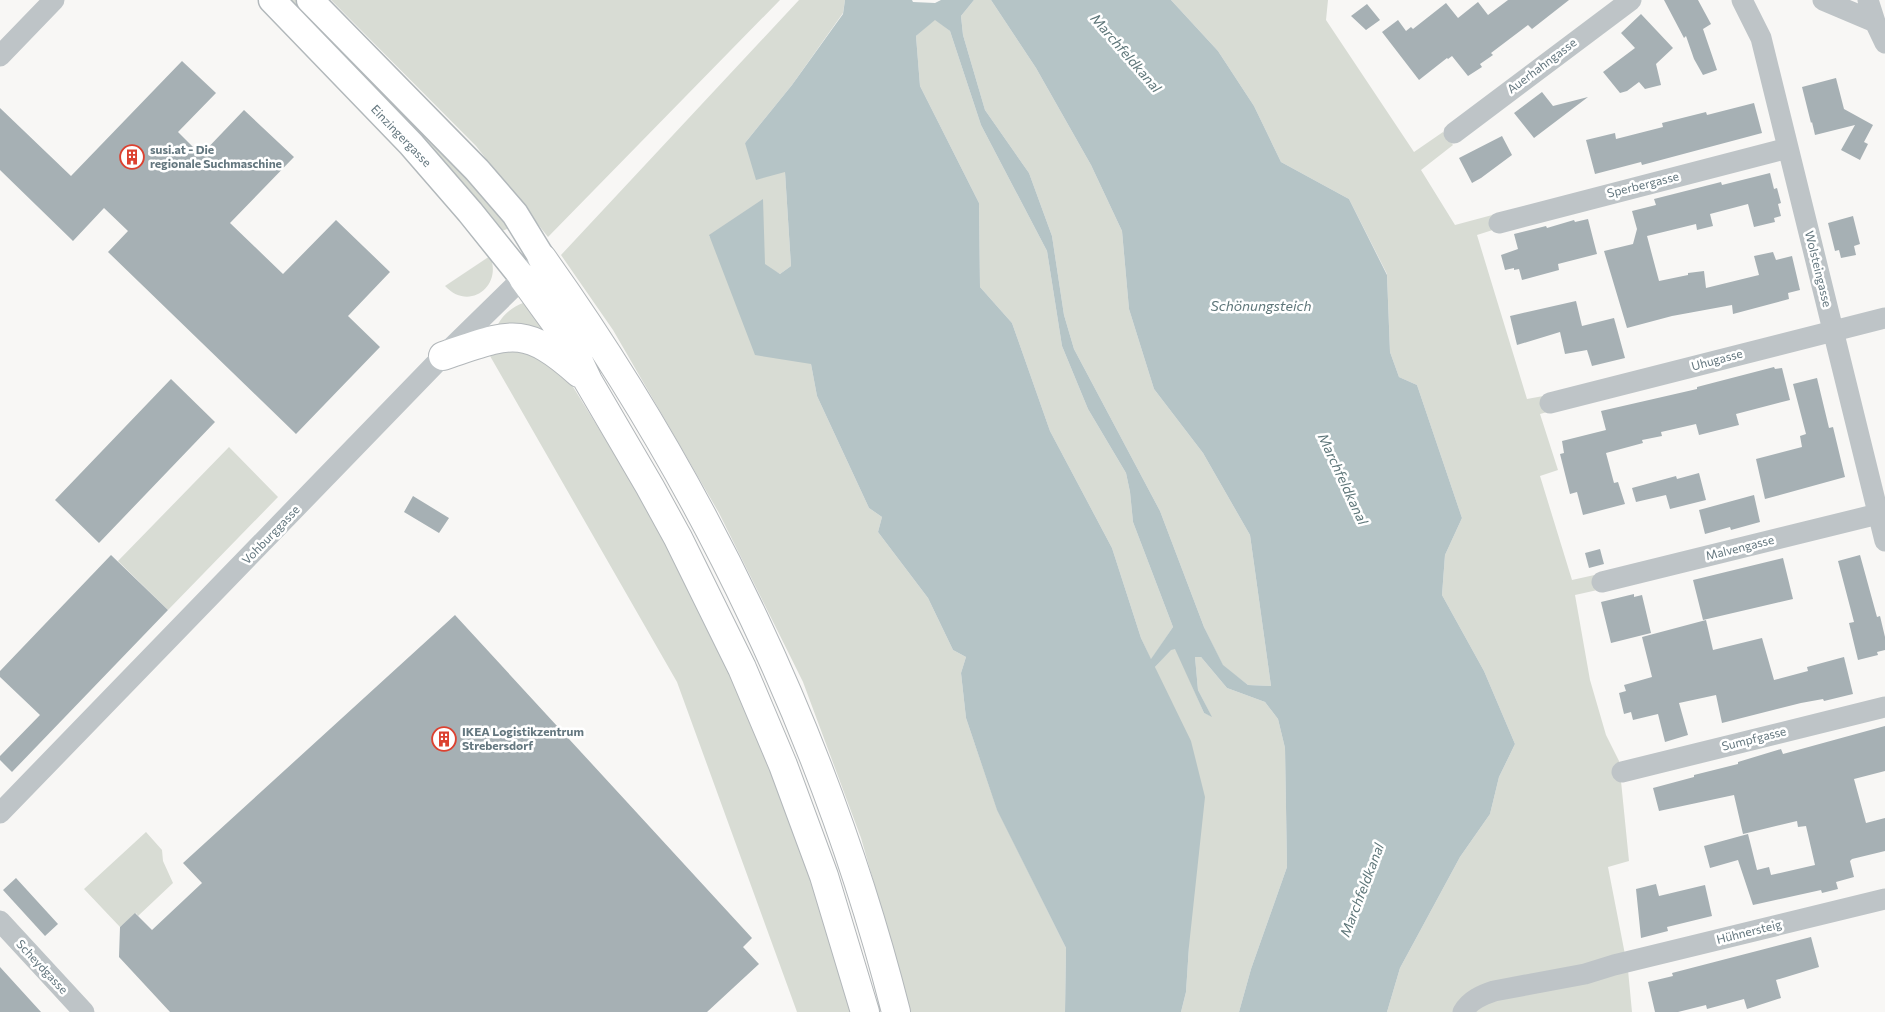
<svg xmlns="http://www.w3.org/2000/svg" width="1885" height="1012" viewBox="0 0 1885 1012" font-family="Commissioner,sans-serif">
<rect width="100%" height="100%" fill="#f8f7f5"/>
<path fill="#d8dcd4" d="M282 0H303L515 226 499 232Z
M331 0H780L548 237 476 146Z
M799 0H845L843 13 792 85 745 143 785 172 791 266 780 274 709 236 811 364 817 396 869 508 882 517 878 532 928 598 953 650 966 657 961 673 966 718 997 809 1066 948 1065 1012H911L861 838 803 682 719 513 613 330 561 255Z
M974 0H991L1036 68 1091 165 1122 231 1129 309 1154 389 1203 453 1250 535 1271 686 1248 685 1223 666 1204 627 1160 511 1074 349 1064 315 1052 236 1029 173 985 110 963 35 961 16Z
M1171 0H1328L1326 20 1414 152 1443 132 1453 145 1421 170 1455 225 1496 214 1499 228 1477 235 1527 399 1554 394 1558 409 1540 414 1558 470 1540 476 1572 580 1599 574 1602 589 1575 595 1590 680 1606 735 1619 761 1629 861 1608 867 1628 970 1632 1012H1387L1400 968 1460 857 1490 814 1499 777 1515 744 1484 671 1442 595 1445 555 1462 518 1417 385 1399 377 1390 352 1387 274 1349 199 1281 162 1254 106 1218 51Z
M935 19 950 31 981 125 1047 251 1062 346 1088 409 1126 473 1130 492 1133 522 1173 627 1151 660 1141 638 1112 548 1050 431 1012 323 980 287 979 203 920 86 916 36Z
M490 256C503 286 469 312 445 286Z
M523 303H527L561 342 497 327C500 317 513 306 523 303Z
M503 343 559 364 623 468 685 578 759 739 807 866 850 1012H797L677 682 486 349Z
M229 447 278 497 168 610 118 561Z
M1171 649H1176L1204 713 1211 716 1198 690 1195 657H1201L1227 688 1265 702 1278 719 1285 748 1287 867 1251 969 1239 1012H1181L1186 992 1189 946 1155 667Z
M146 832 162 850 163 861 173 883 138 916 136 913 120 927 84 889Z"/>
<path fill="#b5c4c6" fill-rule="evenodd" d="M845 0H912L913 2 935 3 941 0H974L961 16 963 35 985 110 1029 173 1052 236 1064 315 1074 349 1160 511 1204 627 1223 665 1248 685 1271 686 1250 535 1203 453 1154 389 1129 309 1122 231 1091 165 1036 68 991 0H1171L1218 51 1254 106 1281 162 1349 199 1387 275 1390 352 1399 377 1417 385 1462 518 1445 555 1442 595 1484 671 1515 744 1499 777 1490 814 1460 857 1400 968 1387 1012H1239L1251 969 1287 867 1285 748 1278 719 1265 702 1227 688 1201 657H1195L1198 690 1212 717 1204 713 1175 649 1171 650 1155 667 1191 741 1205 797 1189 946 1186 992 1181 1012H1065L1066 948 997 810 966 718 961 673 966 657 953 650 928 598 878 532 882 517 869 508 817 396 811 364 755 355 709 235 763 199 765 264 780 274 791 266 785 172 756 180 745 143 792 85 843 14ZM935 20 950 31 981 125 1047 251 1062 346 1088 409 1126 473 1130 492 1133 522 1173 627 1151 659 1141 638 1112 548 1050 431 1012 323 980 287 979 203 920 86 916 36Z"/>
<path fill="#a6b0b4" d="M1508 0H1569L1532 29 1528 25 1491 53 1493 55 1480 64 1482 67 1468 76 1452 56 1448 59 1447 58 1419 80 1382 32 1398 20 1406 31 1411 27 1413 29 1446 3 1458 18 1478 2 1488 15Z
M1664 0H1698L1711 24 1703 29 1717 70 1703 75 1694 59 1686 36 1684 38Z
M1367 4 1380 20 1366 30 1351 16Z
M1641 14 1673 48 1656 64 1661 85 1645 89 1639 82 1627 91 1620 93 1603 72 1635 48 1621 33Z
M182 61 216 93 178 132 201 155 244 110 294 157 230 223 283 274 336 220 390 272 348 316 380 347 296 434 108 252 128 231 104 208 73 241 0 170V108L71 176Z
M1836 78 1844 109 1873 125 1864 142 1868 144 1860 160 1841 150 1855 125 1815 135 1812 122 1811 123 1802 87Z
M1542 92 1553 106 1588 97 1534 138 1514 113Z
M1754 103 1762 133 1642 165 1641 162 1595 174 1586 140 1615 133 1616 139 1663 127 1662 123 1706 112 1707 115Z
M1502 136 1512 155 1481 178 1472 183 1459 158Z
M1770 173 1774 189 1777 188 1781 203 1778 204 1781 216 1774 218 1775 222 1754 227 1748 204 1710 214 1713 226 1697 230 1696 224 1647 236 1659 281 1688 275V273L1704 271 1706 288 1759 275 1754 256 1773 252 1776 260 1792 256 1800 290 1788 293 1789 299 1733 314 1732 305 1672 316 1627 328 1604 251 1633 244 1637 229 1632 211 1656 205 1654 199 1721 182 1722 185Z
M1853 216 1860 244 1854 246 1856 255 1841 258 1839 250 1835 251 1828 223Z
M1588 219 1597 254 1558 264 1559 270 1522 280 1519 269 1514 270V268L1505 270 1501 255 1518 249 1514 234 1546 226 1547 228 1574 220 1575 222Z
M1576 301 1582 326 1614 318 1625 358 1592 366 1587 350 1565 354 1560 332 1517 345 1510 316Z
M1774 367 1775 369 1782 368 1790 400 1736 414 1739 425 1699 435 1696 424 1661 432 1662 436 1642 440 1643 443 1606 453 1614 483 1618 482 1625 504 1583 515 1577 492 1570 494 1560 454 1564 453 1562 441 1606 430 1601 411 1697 389V387Z
M1817 378 1829 428 1833 427 1845 477 1765 499 1756 459 1802 447 1800 436 1806 434 1793 384Z
M171 379 215 422 99 543 55 500Z
M1699 473 1706 500 1670 509 1666 495 1636 502 1632 488 1676 476 1677 479Z
M1754 495 1760 522 1731 530 1730 527 1705 534 1699 510Z
M413 496 449 518 439 533 404 512Z
M1600 549 1604 564 1589 568 1585 553Z
M111 555 168 610 12 772 0 760V756L40 715 0 677V671Z
M1860 555 1877 617 1880 616 1885 637V650L1877 652 1878 655 1858 660 1849 623 1854 622 1838 561Z
M1783 558 1793 599 1703 620 1693 580Z
M1634 594V597L1642 595 1651 633 1611 643 1601 602Z
M455 615 752 938 743 947 759 964 707 1012H170L119 957 120 927 135 913 152 930 202 883 183 863Z
M1706 620 1713 650 1762 638 1774 680 1808 671 1807 667 1844 657 1853 694 1824 701 1823 699 1801 703 1722 723 1716 695 1679 703 1688 735 1665 742 1658 714 1633 720 1631 712 1624 714 1619 693 1626 691 1624 685 1652 677 1642 637Z
M1885 726V771L1854 779 1866 823 1885 818V851L1852 859 1850 861 1854 877 1836 882 1838 889 1822 893 1821 890 1753 905 1738 860 1710 868 1704 846 1748 834 1757 870 1769 867 1771 875 1815 865 1806 826 1798 827 1797 821 1743 834 1734 795 1659 811 1653 788 1694 777V775L1738 764V762L1781 749 1783 754Z
M16 878 58 924 45 936 3 890Z
M1656 884 1659 896 1705 885 1712 916 1667 927 1668 931 1641 938 1636 889Z
M1811 937 1819 967 1776 980 1781 998 1747 1009 1744 999 1707 1009 1706 1005 1678 1012H1655L1648 982 1673 976 1672 973Z
M0 967 41 1012H0Z"/>
<g fill="none" stroke-linecap="round" stroke-linejoin="round">
<g stroke="#b2b8bb" stroke-width="29">
<path id="major" d="M272 0 411 144 470 212 523 278
M310 0 477 170 515 214 542 258"/>
</g>
<g stroke="#b2b7ba" stroke-width="30">
<path id="highway" d="M542 258C704 485 827 741 896 1012
M523 278 570 343 588 381 650 487 678 538 742 668 783 765 824 876 865 1012
M443 356C509 334 523 323 579 373"/>
</g>
<path stroke="#bec4c7" stroke-width="21" d="M1742 0 1761 38 1885 541
M1823 0 1875 22
M1868 0 1875 22 1885 43
M0 56 54 0
M1454 133 1631 0
M1499 223 1788 148
M1550 403 1885 318
M1602 582 1878 514
M1622 772 1885 707
M0 813 443 356 534 267
M0 921 84 1012
M1463 1012C1470 1000 1482 995 1494 991L1585 974 1614 965 1885 899"/>
<use href="#major" stroke="#fff" stroke-width="26"/>
<use href="#highway" stroke="#fff" stroke-width="28"/>
</g>
<defs>
<g id="building-ring" transform="scale(1.25)"><circle r="9.5" fill="#fff" stroke="#dc4130" stroke-width="1.5"/><path d="M-4-6H4V6H1V3H-1V6H-4ZM-2.5-4.3h1.7v1.8h-1.7ZM.8-4.3h1.7v1.8H.8ZM-2.5-1h1.7V.8h-1.7ZM.8-1h1.7V.8H.8Z" fill="#dc4130"/></g>
</defs>
<g fill-rule="evenodd">
<use href="#building-ring" x="132" y="157"/>
<use href="#building-ring" x="444" y="739"/>
</g>
<g text-anchor="middle" stroke-width="5" stroke-linejoin="round" paint-order="stroke">
<g font-size="12" fill="#64777f" stroke="#fff">
<text transform="translate(1542 66) rotate(-37)" y="4">Auerhahngasse</text>
<text transform="translate(401 136) rotate(46)" y="4">Einzingergasse</text>
<text transform="translate(1643 185) rotate(-14)" y="4">Sperbergasse</text>
<text transform="translate(1818 269) rotate(76)" y="4">Wolsteingasse</text>
<text transform="translate(1717 360) rotate(-15)" y="4">Uhugasse</text>
<text transform="translate(271 535) rotate(-46)" y="4">Vohburggasse</text>
<text transform="translate(1740 548) rotate(-14)" y="4">Malvengasse</text>
<text transform="translate(1754 739) rotate(-14)" y="4">Sumpfgasse</text>
<text transform="translate(1749 932) rotate(-14)" y="4">Hühnersteig</text>
<text transform="translate(42 967) rotate(47)" y="4">Scheydgasse</text>
</g>
<g font-size="12" font-weight="bold" fill="#64777f" stroke="#fff" text-anchor="start">
<text x="150" y="154">susi.at - Die<tspan x="150" dy="14">regionale Suchmaschine</tspan></text>
<text x="462" y="736">IKEA Logistikzentrum<tspan x="462" dy="14">Strebersdorf</tspan></text>
</g>
<g font-size="14" font-style="italic" fill="#5e7679" stroke="#fff">
<text transform="translate(1126 53) rotate(49)" y="5">Marchfeldkanal</text>
<text x="1261" y="311">Schönungsteich</text>
<text transform="translate(1343 479) rotate(65)" y="5">Marchfeldkanal</text>
<text transform="translate(1362 890) rotate(-69)" y="5">Marchfeldkanal</text>
</g>
</g>
</svg>
